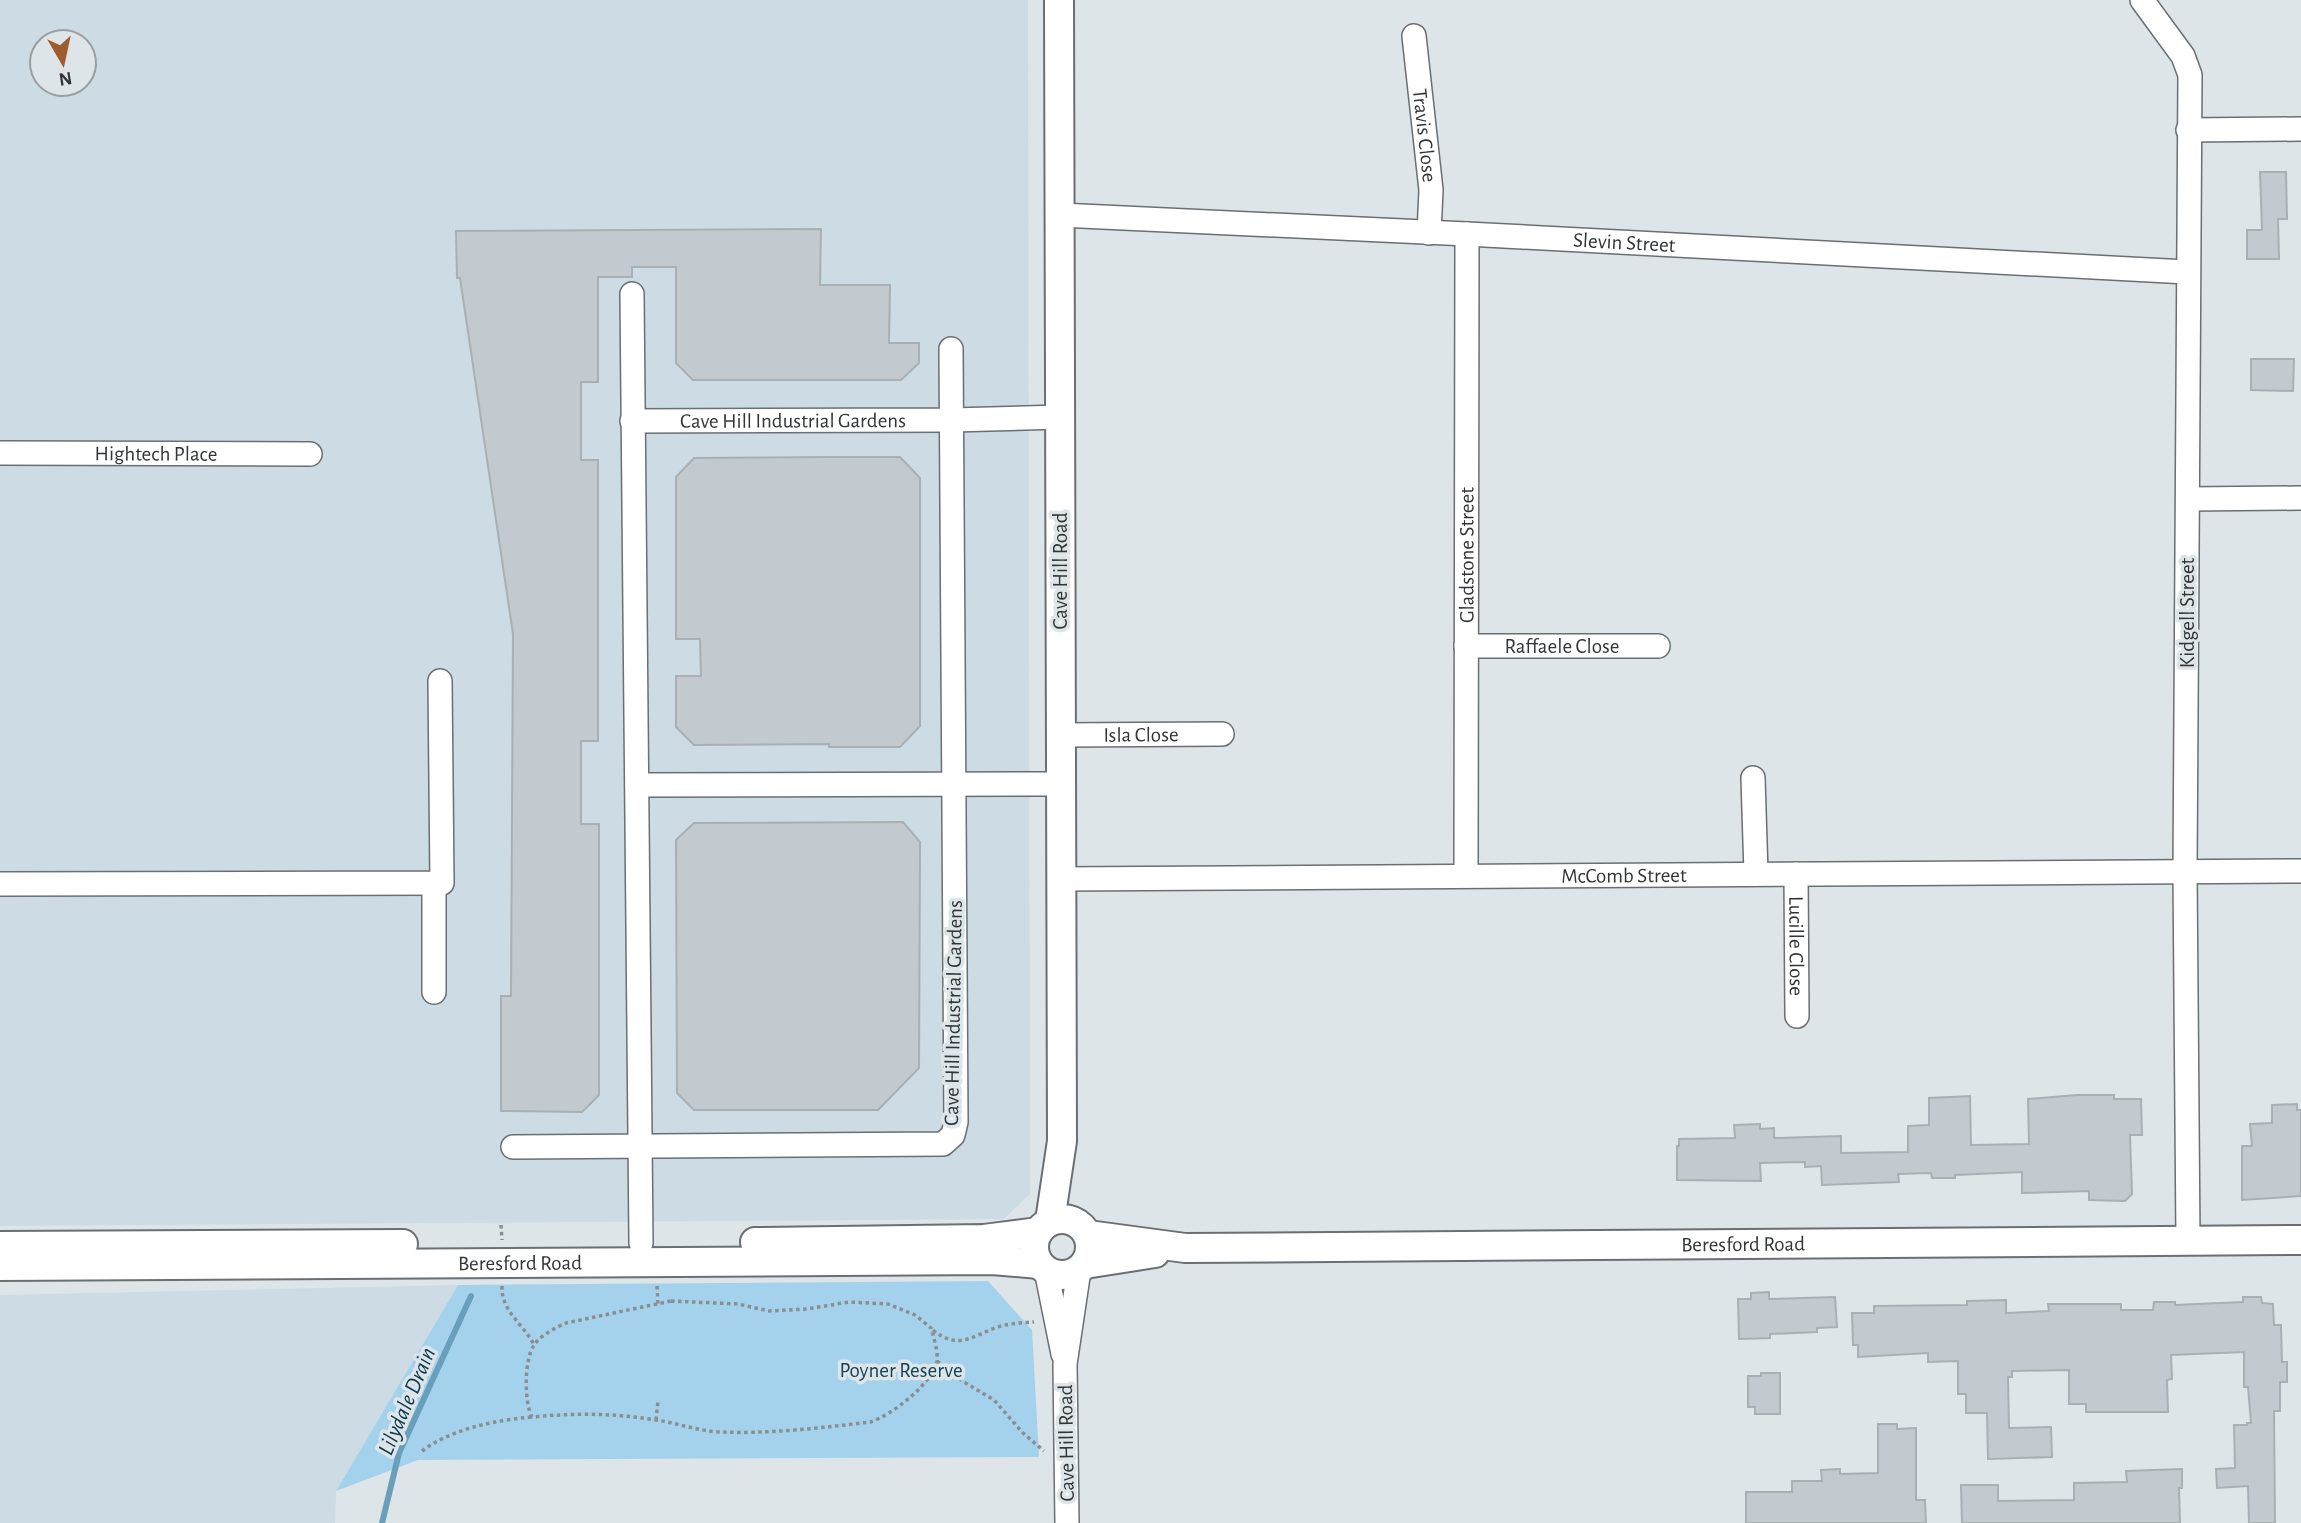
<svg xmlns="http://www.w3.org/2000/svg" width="2301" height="1523" viewBox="0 0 2301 1523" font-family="'Alegreya Sans',sans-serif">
<rect width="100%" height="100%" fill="#dde5e9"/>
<path fill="#ccdbe4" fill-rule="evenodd" d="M0 0H1028L1030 1194 1004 1219 0 1226ZM42 42H84V84H42Z
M458 1285 336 1491 335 1523H0V1295Z"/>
<path fill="#a4d2ed" d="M988 1281 1032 1330 1039 1457 418 1460 336 1491 458 1285Z"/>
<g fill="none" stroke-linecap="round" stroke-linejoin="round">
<path stroke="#6a9fbc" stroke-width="6" d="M382 1523 399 1453 471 1296"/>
</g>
<path fill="#c3cacf" stroke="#a9b0b4" stroke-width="2" d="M2260 172H2286L2287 219H2278L2279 259H2247V230H2262Z
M821 229 820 285H890L889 343H919V363L901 380H693L676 363V267H632V277H598V382H581V460H598V741H581V824H599V1095L582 1112 501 1111V996H511L513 634 460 278H457L456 231Z
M2251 359H2294L2293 391 2251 390Z
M830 457H900L920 478V726L900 747H829V744L694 745 676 727V676H701L700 639H676V477L694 458Z
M903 822 920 842 919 1068 878 1110H694L677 1093 676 840 694 823Z
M2077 1095H2114V1099H2141L2142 1135H2130L2132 1194 2125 1201 2089 1200V1191L2022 1193V1172L1955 1175V1178H1932L1931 1173 1898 1174 1899 1182 1822 1185 1821 1166 1805 1167V1162L1760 1163 1761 1181 1677 1180V1146H1679V1139L1735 1138 1734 1125 1760 1124V1129L1774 1128V1138L1841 1136V1153L1908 1152V1126L1929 1125V1098L1970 1096 1971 1145 2029 1144 2028 1099Z
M2297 1104V1110H2301V1196L2242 1200V1146H2252L2250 1124 2272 1123V1105Z
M1769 1292V1299L1835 1297 1837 1327 1817 1328V1332L1770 1334V1338L1739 1339 1738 1299H1751V1293Z
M2243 1297H2261L2262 1303 2273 1304 2274 1325H2281L2282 1362H2287V1382H2280V1411H2274L2275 1523H2249L2248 1486 2217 1488 2216 1469 2235 1468 2234 1425H2247V1423H2251L2248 1387H2244V1352L2171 1355 2172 1379 2167 1380 2168 1412H2086V1404H2069V1370L2012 1371V1377H2008L2009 1428 2051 1427 2052 1457 1988 1459 1987 1413H1966V1394H1958V1361L1928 1362V1353L1858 1357V1345H1853L1852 1313H1874V1306L1967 1305V1301L2006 1300V1313L2049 1311 2048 1304H2121V1310H2153L2154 1302H2175V1305L2243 1302Z
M1761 1373H1780V1414H1755V1407H1748V1376H1761Z
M1878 1424H1897V1429L1916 1428V1500H1925L1926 1523H1746V1492H1792V1481H1822L1821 1470 1840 1469V1474L1878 1473Z
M2182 1469V1488H2179L2180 1523H1962L1961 1485H1998V1501L2074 1500V1483L2127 1482 2126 1471Z"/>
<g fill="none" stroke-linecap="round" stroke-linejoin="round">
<g stroke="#696f73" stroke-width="26">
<g id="minor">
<path d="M2142 0 2183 56 2190 75 2185 872 2188 1240"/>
<path id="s1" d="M1414 36 1431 190 1429 233"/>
<path d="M2188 130 2301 129"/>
<path id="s2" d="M1060 215 1467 234 2187 272"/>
<path d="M632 294 641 1243"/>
<path id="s3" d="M632 421 952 420 1060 417"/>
<path id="s4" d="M0 453 310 454"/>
<path d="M2188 499 2301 498"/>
<path id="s5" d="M1466 646H1658"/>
<path id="s6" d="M1061 735 1222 734"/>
<path d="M1753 778 1756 874"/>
<path d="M637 785 1060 784"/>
<path id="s7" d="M1796 874 1797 1016"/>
<path id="s8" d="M1466 875 1467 234"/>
<path id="s9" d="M1060 879 2301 871"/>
<path d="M0 884 442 883 440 681"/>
<path d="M434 992V883"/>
<path d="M513 1147 943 1144 953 1135 956 1122 951 349"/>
<path d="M1046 1270 1063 1354"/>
<path d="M1067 1523 1065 1364 1079 1270"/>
</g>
</g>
<g stroke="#696f73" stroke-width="32">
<g id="major">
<circle cx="1062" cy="1247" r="28"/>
<path d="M1050 1221 1062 1141 1059 0"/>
<path id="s10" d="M1088 1235 1185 1248 2301 1240"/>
<path d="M755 1242 984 1239 1038 1232"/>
<path d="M0 1246 403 1244"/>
<path d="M1085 1264 1155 1253"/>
<path id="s11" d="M0 1266 992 1260 1039 1264"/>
</g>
</g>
<path stroke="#898e91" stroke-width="3.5" stroke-dasharray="3.5 3.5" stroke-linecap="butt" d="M501 1225 502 1240
M502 1286C501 1312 524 1324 534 1345
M657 1286 658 1304
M671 1301 738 1304 769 1311 807 1309 849 1302 888 1304 915 1315 931 1328C934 1338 938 1351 937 1361 933 1383 891 1416 870 1422 821 1428 769 1434 720 1432 698 1431 677 1423 656 1420 613 1413 575 1413 532 1417 524 1402 524 1360 534 1345 541 1335 555 1328 566 1323Z
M933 1330C957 1350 971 1337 995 1328 1008 1323 1021 1323 1034 1322
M937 1361 959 1379 994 1400 1023 1433 1044 1451
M656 1420 658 1401
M422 1451C451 1429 496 1420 532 1417"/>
<use href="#minor" stroke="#fff" stroke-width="23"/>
<use href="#major" stroke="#fff" stroke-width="28"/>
</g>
<g text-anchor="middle" stroke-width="7" stroke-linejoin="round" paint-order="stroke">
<g font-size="21" fill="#323537" stroke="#dde5e9">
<text dy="7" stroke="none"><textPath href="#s1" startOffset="100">Travis Close</textPath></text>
<text dy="7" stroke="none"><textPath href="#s2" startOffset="565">Slevin Street</textPath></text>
<text dy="7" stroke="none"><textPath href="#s3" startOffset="161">Cave Hill Industrial Gardens</textPath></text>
<text dy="7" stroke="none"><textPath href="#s4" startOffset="156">Hightech Place</textPath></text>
<text dy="7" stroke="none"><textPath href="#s8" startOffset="320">Gladstone Street</textPath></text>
<text transform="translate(1060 571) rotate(-90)" y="7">Cave Hill Road</text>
<text transform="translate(2187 613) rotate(-90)" y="7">Kidgell Street</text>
<text dy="7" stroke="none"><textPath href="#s5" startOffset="96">Raffaele Close</textPath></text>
<text dy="7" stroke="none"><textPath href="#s6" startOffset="80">Isla Close</textPath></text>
<text dy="7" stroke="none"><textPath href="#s9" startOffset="564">McComb Street</textPath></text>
<text dy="7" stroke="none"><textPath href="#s7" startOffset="72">Lucille Close</textPath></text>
<text transform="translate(953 1013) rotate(-89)" y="7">Cave Hill Industrial Gardens</text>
<text dy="7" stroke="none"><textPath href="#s10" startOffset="656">Beresford Road</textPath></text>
<text dy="7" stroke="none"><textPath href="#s11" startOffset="520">Beresford Road</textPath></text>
<text transform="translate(1066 1443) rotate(-91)" y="7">Cave Hill Road</text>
</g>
<g font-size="21" fill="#174359" stroke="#dde5e9">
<text x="901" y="1377">Poyner Reserve</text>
</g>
<g font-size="23" font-style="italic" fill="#0a384e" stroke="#dde5e9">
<text transform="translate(406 1401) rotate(-67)" y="8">Lilydale Drain</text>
</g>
</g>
<g transform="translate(63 63) rotate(171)"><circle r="33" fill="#dde5e9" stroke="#999fa2" stroke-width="2"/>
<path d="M0-5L12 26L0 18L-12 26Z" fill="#9f5c2c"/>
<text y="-10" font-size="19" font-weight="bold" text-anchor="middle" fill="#323537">N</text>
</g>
</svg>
